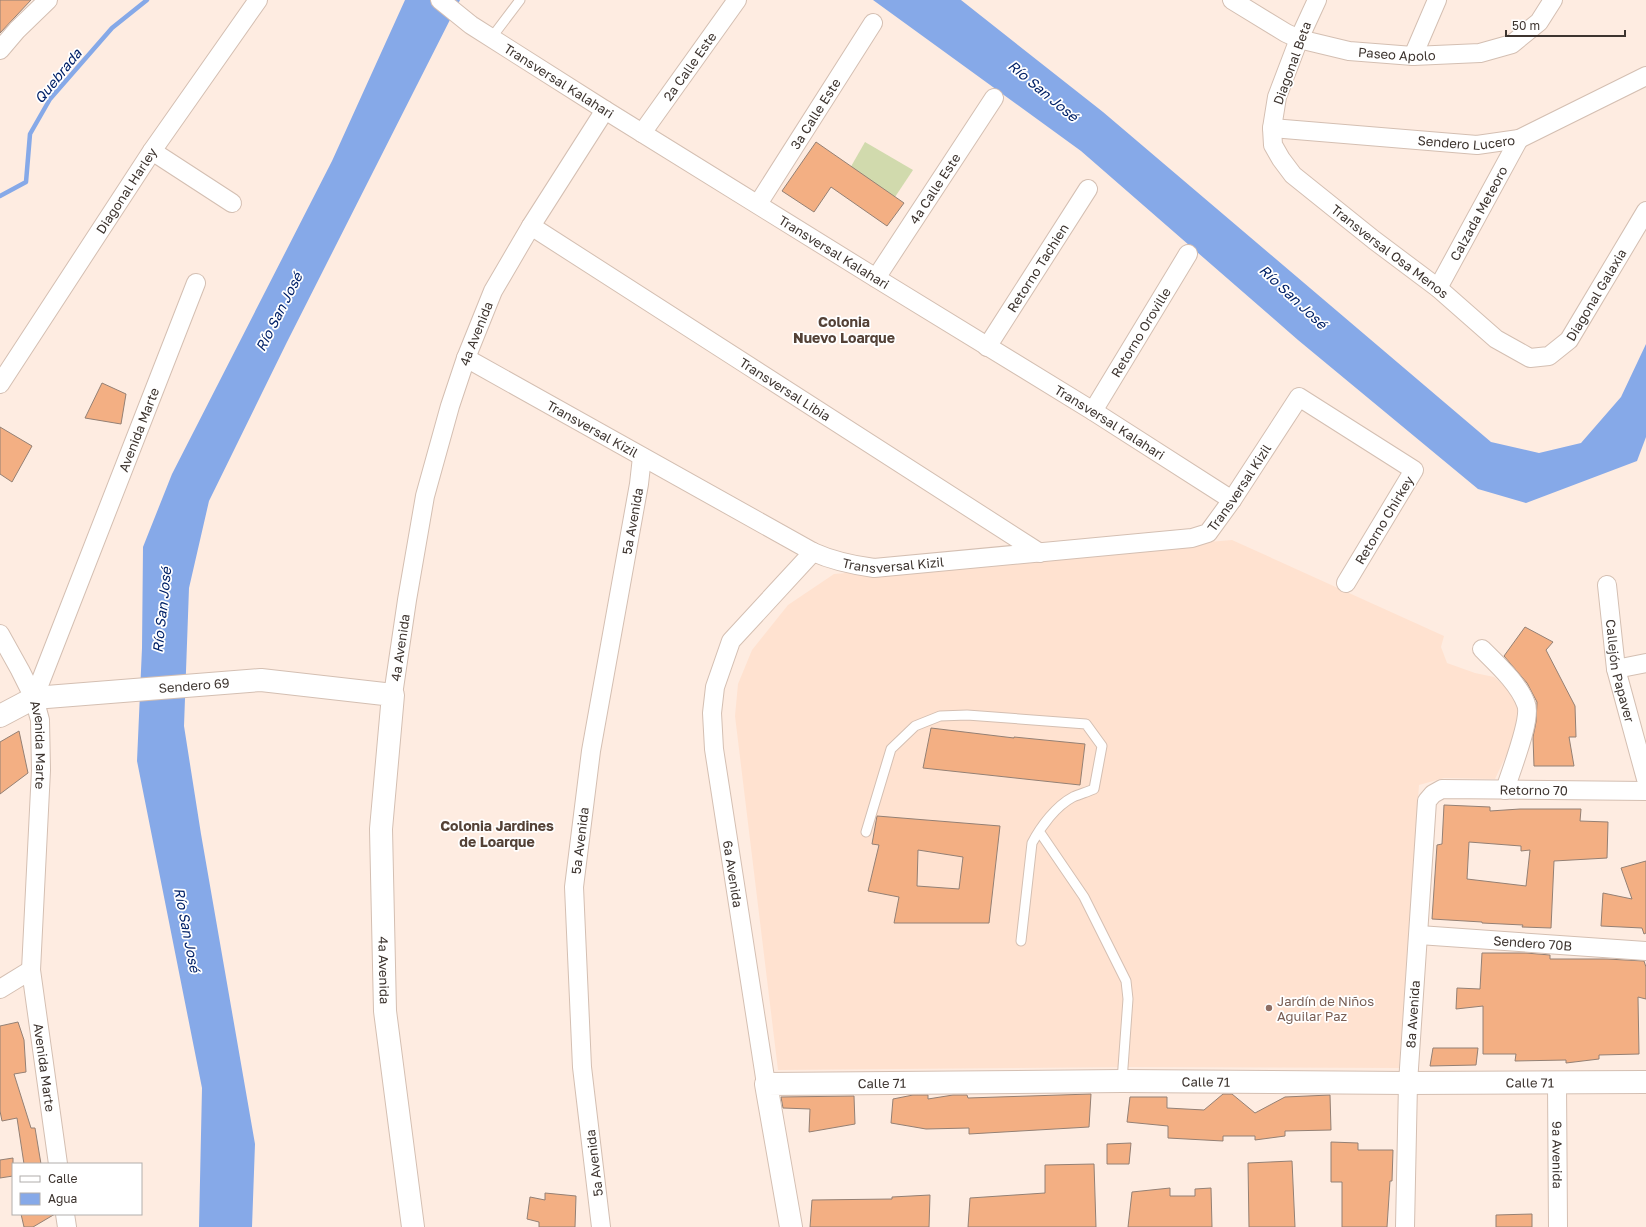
<svg xmlns="http://www.w3.org/2000/svg" width="1646" height="1227" viewBox="0 0 1646 1227" font-family="'Golos Text',sans-serif">
<rect width="100%" height="100%" fill="#feece1"/>
<path fill="#ffe2d0" d="M1232 540 1444 636 1441 647 1447 663 1475 673 1494 677 1515 695 1519 717 1511 745 1495 779 1444 778 1419 785 1399 1068 1131 1067 778 1070 735 716 738 684 752 650 788 605 834 574Z"/>
<path fill="#d1daad" d="M865 142 913 170 895 197 849 170Z"/>
<path fill="#86a9e8" d="M405 0H460L287 342 209 501 189 588 184 726 201 834 255 1144 252 1227H199L202 1088 137 761 142 648 143 547 172 474 332 161Z
M873 0H961L1103 112 1491 442 1539 453 1581 443 1621 397 1646 344V437L1637 461 1526 503 1478 489 1298 340 1081 151Z"/>
<g fill="none" stroke-linecap="round" stroke-linejoin="round">
<path stroke="#86a9e8" stroke-width="4.5" d="M0 196 26 182 30 134 50 99 112 28 147 0"/>
</g>
<path fill="#f3af83" stroke="#948074" fill-rule="evenodd" d="M0 0H31L0 33Z
M816 142 904 203 887 226 831 187 814 212 782 191Z
M102 383 126 394 121 424 85 418Z
M0 427 32 446 12 482 0 474Z
M1525 627 1553 642 1546 650 1575 706 1576 737H1569L1574 766H1534L1533 737 1536 722 1537 702 1527 683 1504 656Z
M931 728 1014 738V737L1085 744 1080 785 923 768Z
M19 731 28 773 0 794V742Z
M1444 805 1490 807V811L1520 809H1581L1580 821 1608 822 1607 858 1554 861 1551 928 1522 927 1523 925 1482 923V922L1432 919 1437 845 1442 844ZM1469 842 1521 846V851L1530 850 1526 886 1467 879Z
M877 816 1000 826 989 923H894L899 897 868 891 879 845 872 844ZM918 850 963 857 959 889 917 886Z
M1646 861V933L1644 934 1642 928 1601 926 1603 893 1632 899 1621 868Z
M1482 953H1526L1550 955V959H1607L1644 961 1646 967V999L1638 997 1639 1054 1599 1055V1059L1566 1063V1060L1515 1061 1516 1054H1483V1006L1456 1009 1457 988 1480 989Z
M18 1022 24 1040 26 1072 14 1074 31 1128H35L41 1164H24L17 1118 2 1121 0 1111V1026Z
M1433 1048H1478L1476 1065 1430 1066Z
M1091 1094 1089 1127 969 1134V1128L926 1129 891 1123 893 1099 913 1095H928V1099L953 1095H967L968 1098Z
M1223 1094H1232L1255 1113 1285 1097 1330 1095 1331 1130 1285 1131V1136L1255 1140V1136H1223V1141L1168 1138V1126L1127 1122 1130 1097H1167V1108L1204 1110Z
M854 1096 855 1124 809 1132 810 1109 783 1108 781 1097Z
M1331 1142 1358 1143V1150H1393L1392 1181H1390L1387 1227H1342V1182H1331Z
M1131 1143 1129 1164H1107V1144Z
M13 1158V1176L0 1178V1160Z
M1292 1161 1295 1227H1249L1248 1163Z
M1094 1164 1096 1227H968L970 1198 1045 1193V1165Z
M1170 1188V1196H1195V1189L1211 1188 1212 1227H1128L1132 1192Z
M545 1193 576 1196 575 1227H539V1222L527 1219 530 1197 545 1200Z
M930 1195 929 1227H810L812 1200 892 1199V1197Z
M21 1214H55L33 1227H24Z
M1532 1214V1227H1496V1215Z"/>
<g fill="none" stroke-linecap="round" stroke-linejoin="round">
<g stroke="#d4bfb2" stroke-width="11">
<path id="service" d="M492 37 520 0
M1039 831 1084 897 1126 981 1128 999 1122 1081
M866 832 891 749 915 726 940 716 967 715 1086 724 1102 746 1094 789C1087 792 1080 794 1073 797 1056 806 1041 826 1032 843L1021 941"/>
</g>
<g stroke="#d4bfb2" stroke-width="20">
<g id="minor">
<path id="s1" d="M440 0 471 25 605 110 876 278 1093 411 1232 500"/>
<path id="s2" d="M1232 0 1286 33 1299 39 1349 51 1413 56 1480 53 1512 44 1539 22 1553 0"/>
<path id="s3" d="M1317 0 1299 39 1277 97 1272 128 1273 145 1281 159 1293 175 1374 240 1438 288 1496 339 1530 358 1549 356 1569 340 1646 211"/>
<path d="M0 50 17 30 48 0"/>
<path d="M1413 56 1437 0"/>
<path id="s4" d="M1272 128 1477 145 1519 139 1646 76"/>
<path id="s5" d="M642 133 737 0"/>
<path d="M152 151 232 203"/>
<path id="s6" d="M758 204 873 23"/>
<path id="s7" d="M531 226 1040 553"/>
<path id="s8" d="M876 278 994 98"/>
<path id="s9" d="M1438 288 1519 139"/>
<path id="s10" d="M987 347 1088 189"/>
<path id="s11" d="M466 358 813 552C833 561 852 565 874 568L1192 538 1208 533 1232 500 1299 397 1414 470 1346 583"/>
<path id="s12" d="M0 384 152 151 258 0"/>
<path id="s13" d="M1093 411 1188 254"/>
<path id="s14" d="M1607 585 1616 669 1646 779"/>
<path id="s15" d="M0 634 20 670 34 698 40 720 41 770 31 970 58 1164"/>
<path d="M1482 649C1497 664 1519 684 1526 704 1532 719 1510 773 1505 790"/>
<path d="M1616 669 1646 663"/>
<path id="s16" d="M393 695 407 600 425 496 450 406 466 358 493 291 531 226 605 110"/>
<path id="s17" d="M34 698 196 283"/>
<path id="s18" d="M1419 935 1646 951"/>
<path d="M0 989 31 970"/>
<path id="s19" d="M1557 1083 1558 1227"/>
<path d="M766 1084 714 749 712 713 715 687 731 641 813 552"/>
<path d="M65 1214 67 1227"/>
<path id="s20" d="M601 1227 582 1067 574 887 591 751 639 484 642 457"/>
<path id="s21" d="M1405 1227 1408 1083 1427 801 1433 794 1442 789 1646 791"/>
</g>
</g>
<g stroke="#d4bfb2" stroke-width="24">
<g id="tertiary">
<path id="s22" d="M0 716 34 698 261 680 393 695 381 829 385 1011 413 1227"/>
<path id="s23" d="M791 1227 766 1084 1122 1081 1408 1083 1646 1082"/>
</g>
</g>
<use href="#service" stroke="#fff" stroke-width="9"/>
<use href="#minor" stroke="#fff" stroke-width="18"/>
<use href="#tertiary" stroke="#fff" stroke-width="22"/>
</g>
<circle fill="#8d6e63" stroke="#fff" stroke-width="1.5" cx="1269" cy="1008" r="4"/>
<g text-anchor="middle" stroke-width="3.5" stroke-linejoin="round" paint-order="stroke">
<g font-size="13" fill="#3d342f" stroke="#fff">
<text dy="5" stroke="none"><textPath href="#s2" startOffset="177">Paseo Apolo</textPath></text>
<text transform="translate(1292 63) rotate(-70)" y="5">Diagonal Beta</text>
<text dy="5" stroke="none"><textPath href="#s5" startOffset="82">2a Calle Este</textPath></text>
<text dy="5" stroke="none"><textPath href="#s1" startOffset="144">Transversal Kalahari</textPath></text>
<text dy="5" stroke="none"><textPath href="#s6" startOffset="107">3a Calle Este</textPath></text>
<text dy="5" stroke="none"><textPath href="#s4" startOffset="195">Sendero Lucero</textPath></text>
<text dy="5" stroke="none"><textPath href="#s8" startOffset="107">4a Calle Este</textPath></text>
<text dy="5" stroke="none"><textPath href="#s12" startOffset="231">Diagonal Harley</textPath></text>
<text dy="5" stroke="none"><textPath href="#s9" startOffset="85">Calzada Meteoro</textPath></text>
<text dy="5" stroke="none"><textPath href="#s1" startOffset="468">Transversal Kalahari</textPath></text>
<text dy="5" stroke="none"><textPath href="#s3" startOffset="313">Transversal Osa Menos</textPath></text>
<text dy="5" stroke="none"><textPath href="#s10" startOffset="94">Retorno Tachien</textPath></text>
<text dy="5" stroke="none"><textPath href="#s3" startOffset="587">Diagonal Galaxia</textPath></text>
<text dy="5" stroke="none"><textPath href="#s13" startOffset="92">Retorno Oroville</textPath></text>
<text dy="5" stroke="none"><textPath href="#s16" startOffset="372">4a Avenida</textPath></text>
<text dy="5" stroke="none"><textPath href="#s7" startOffset="302">Transversal Libia</textPath></text>
<text dy="5" stroke="none"><textPath href="#s1" startOffset="792">Transversal Kalahari</textPath></text>
<text dy="5" stroke="none"><textPath href="#s11" startOffset="145">Transversal Kizil</textPath></text>
<text dy="5" stroke="none"><textPath href="#s17" startOffset="288">Avenida Marte</textPath></text>
<text dy="5" stroke="none"><textPath href="#s11" startOffset="852">Transversal Kizil</textPath></text>
<text transform="translate(1384 520) rotate(-59)" y="5">Retorno Chirkey</text>
<text dy="5" stroke="none"><textPath href="#s20" startOffset="712">5a Avenida</textPath></text>
<text dy="5" stroke="none"><textPath href="#s11" startOffset="480">Transversal Kizil</textPath></text>
<text dy="5" stroke="none"><textPath href="#s16" startOffset="48">4a Avenida</textPath></text>
<text dy="5" stroke="none"><textPath href="#s14" startOffset="87">Callejón Papaver</textPath></text>
<text dy="5" stroke="none"><textPath href="#s22" startOffset="199">Sendero 69</textPath></text>
<text dy="5" stroke="none"><textPath href="#s15" startOffset="120">Avenida Marte</textPath></text>
<text dy="5" stroke="none"><textPath href="#s21" startOffset="538">Retorno 70</textPath></text>
<text dy="5" stroke="none"><textPath href="#s20" startOffset="388">5a Avenida</textPath></text>
<text transform="translate(733 874) rotate(81)" y="5">6a Avenida</text>
<text dy="5" stroke="none"><textPath href="#s18" startOffset="114">Sendero 70B</textPath></text>
<text dy="5" stroke="none"><textPath href="#s22" startOffset="675">4a Avenida</textPath></text>
<text dy="5" stroke="none"><textPath href="#s21" startOffset="213">8a Avenida</textPath></text>
<text dy="5" stroke="none"><textPath href="#s15" startOffset="444">Avenida Marte</textPath></text>
<text dy="5" stroke="none"><textPath href="#s23" startOffset="585">Calle 71</textPath></text>
<text dy="5" stroke="none"><textPath href="#s23" startOffset="261">Calle 71</textPath></text>
<text dy="5" stroke="none"><textPath href="#s23" startOffset="909">Calle 71</textPath></text>
<text dy="5" stroke="none"><textPath href="#s19" startOffset="72">9a Avenida</textPath></text>
<text transform="translate(594 1163) rotate(-97)" y="5">5a Avenida</text>
</g>
<g font-size="13" fill="#785e54" stroke="#fff" text-anchor="start">
<text x="1277" y="1006">Jardín de Niños<tspan x="1277" dy="15">Aguilar Paz</tspan></text>
</g>
<g font-size="14" font-style="italic" fill="#012168" stroke="#fff">
<text transform="translate(58 76) rotate(-51)" y="5">Quebrada</text>
<text transform="translate(1043 91) rotate(40)" y="5">Río San José</text>
<text transform="translate(1293 297) rotate(43)" y="5">Río San José</text>
<text transform="translate(279 312) rotate(-63)" y="5">Río San José</text>
<text transform="translate(162 610) rotate(-84)" y="5">Río San José</text>
<text transform="translate(187 930) rotate(79)" y="5">Río San José</text>
</g>
<g font-size="14" font-weight="bold" fill="#534136" stroke="#fff">
<text x="844" y="327">Colonia<tspan x="844" dy="16">Nuevo Loarque</tspan></text>
<text x="497" y="831">Colonia Jardines<tspan x="497" dy="16">de Loarque</tspan></text>
</g>
</g>
<rect x="12" y="1163" width="130" height="52" fill="#ffffff" stroke="#b1aeac"/>
<rect x="20" y="1176" width="20" height="6" fill="#ffffff" stroke="#b1aeac"/>
<text x="48" y="1183" font-size="12" fill="#3d342f">Calle</text>
<rect x="20" y="1193" width="20" height="12" fill="#86a9e8" stroke="#b1aeac"/>
<text x="48" y="1203" font-size="12" fill="#3d342f">Agua</text>
<path d="M1506 30v6h119v-6" fill="none" stroke="#3d342f" stroke-width="2"/>
<text x="1512" y="30" font-size="12" fill="#3d342f" stroke="#ffffff" stroke-width="3" paint-order="stroke">50 m</text>
</svg>
